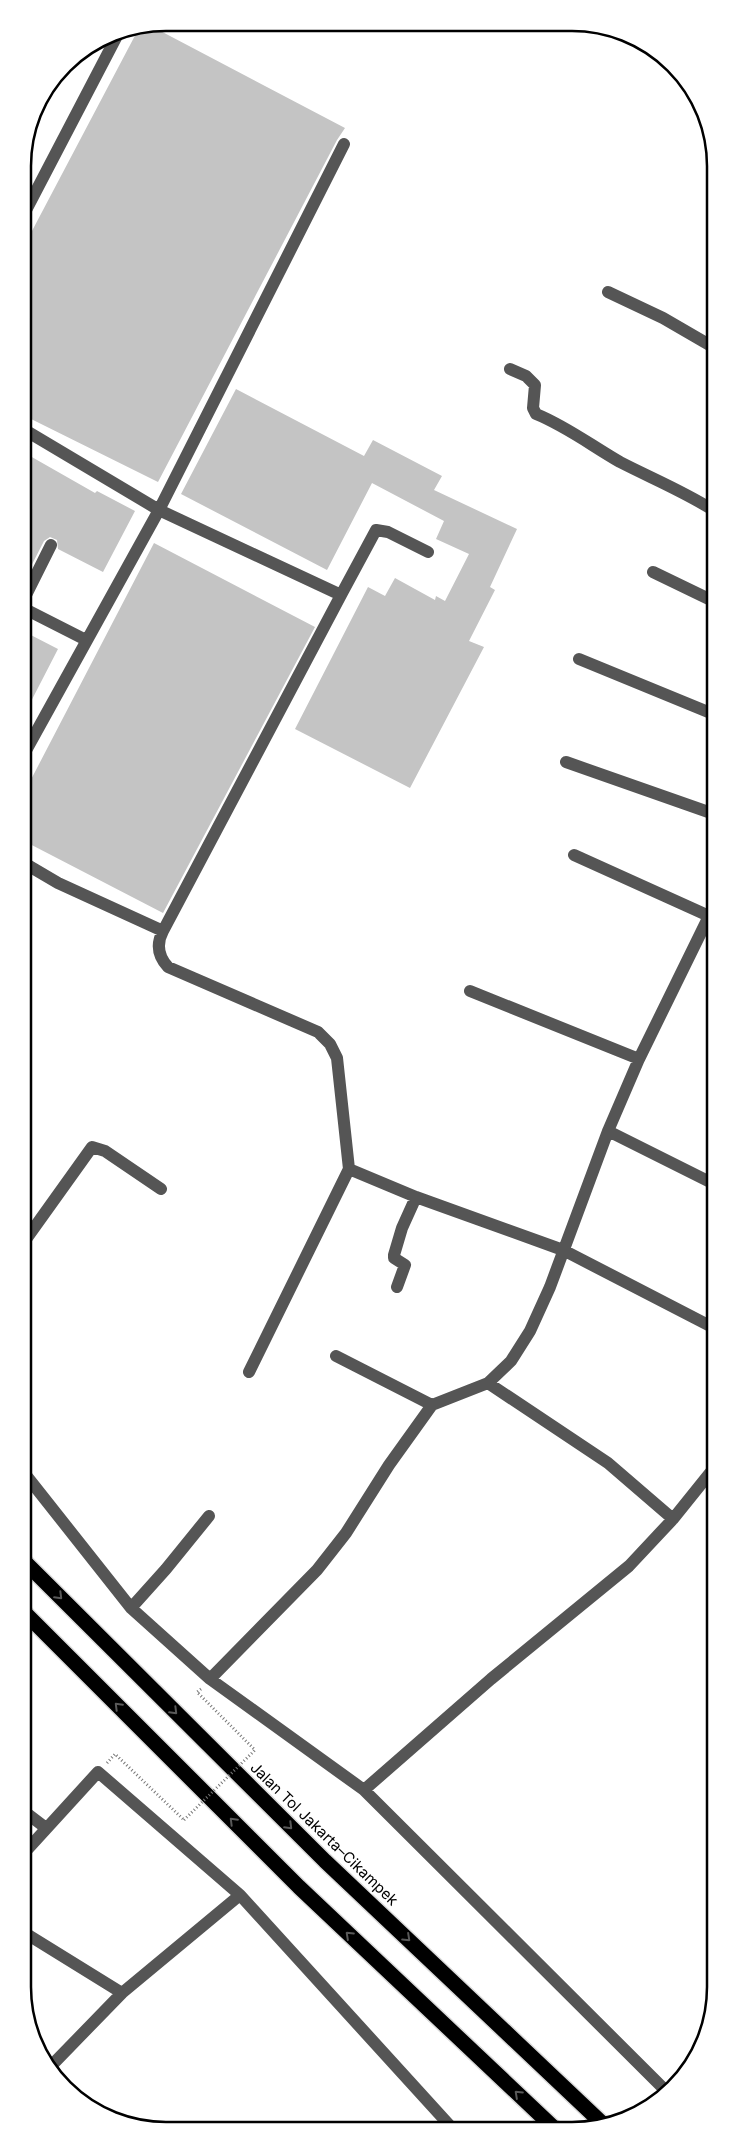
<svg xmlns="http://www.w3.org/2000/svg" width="738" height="2153" viewBox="0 0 738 2153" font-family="Inter,sans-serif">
<rect width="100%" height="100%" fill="#fff"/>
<path fill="#c4c4c4" d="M151 26 345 128 337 140 158 482 23 415V248L139 28Z
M236 389 364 456 373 440 442 476 434 490 517 529 490 587 495 590 469 641 484 647 410 788 295 729 368 587 385 596 395 578 435 600 436 596 445 601 469 554 436 539 444 521 372 483 327 570 181 494Z
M23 452 95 493 97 491 135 511 103 572 58 549 57 540 50 537 44 541 23 582Z
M154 543 315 627 163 913 24 841V793Z
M23 631 58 649 24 715Z"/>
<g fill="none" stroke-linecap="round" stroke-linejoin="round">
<g stroke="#dbdbdb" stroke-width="18">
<path id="highway" d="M25 1562 325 1861 605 2126
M25 1613 299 1887 554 2128"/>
</g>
<path stroke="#777" stroke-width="3" stroke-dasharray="1 2.5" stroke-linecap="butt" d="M201 1689 197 1692 255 1750
M107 1763 115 1754 184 1820"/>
<path stroke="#555" stroke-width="12" d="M23 216 119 32
M608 292 663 318 713 347
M510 369 526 376 535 385 533 408 536 414C566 426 592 446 620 462 651 478 683 491 713 510
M23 429 159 510 344 144
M653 572 713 601
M341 595 376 530 388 532 428 552
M23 601 51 545
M23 608 86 640
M579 659 713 714
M24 754 159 510 341 595 163 931
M566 762 714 814
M574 855 709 916
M24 863 58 883 163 931C156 944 158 956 168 967L318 1032 330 1044 337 1058 349 1169 249 1372
M470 991 639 1059
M608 1131 714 1184
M349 1169 416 1197 563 1250 714 1328
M24 1242 92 1147 105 1151 161 1189
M397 1287 405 1265 394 1258V1255L402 1228 416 1197
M336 1356 432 1405
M488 1383 608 1463 673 1519
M25 1474 131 1608 210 1679 364 1790 667 2092
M131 1608 166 1569 209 1516
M210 1679 317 1570 346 1533 389 1465 432 1405 488 1383 511 1361 530 1331 550 1287 608 1131 639 1059 714 906
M364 1790 491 1679 629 1566 673 1519 714 1468
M25 1812 46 1828
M25 1852 98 1772 240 1895 452 2128
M25 1933 122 1993
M52 2065 122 1993 240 1895"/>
<use href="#highway" stroke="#000" stroke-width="15"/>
<path stroke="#777" stroke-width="3" stroke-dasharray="1 2.5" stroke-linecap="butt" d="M184 1820 255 1750"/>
</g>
<defs><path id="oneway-chevron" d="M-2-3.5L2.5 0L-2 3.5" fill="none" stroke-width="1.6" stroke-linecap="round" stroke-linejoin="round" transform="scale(1.25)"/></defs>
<g stroke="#595959">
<use href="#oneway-chevron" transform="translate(59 1596) rotate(45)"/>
<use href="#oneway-chevron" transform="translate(118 1706) rotate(-135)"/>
<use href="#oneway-chevron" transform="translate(174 1711) rotate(45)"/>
<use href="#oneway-chevron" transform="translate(233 1821) rotate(-135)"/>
<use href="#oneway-chevron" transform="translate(289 1826) rotate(45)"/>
<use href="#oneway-chevron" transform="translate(349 1935) rotate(-137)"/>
<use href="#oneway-chevron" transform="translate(407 1938) rotate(43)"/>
<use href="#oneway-chevron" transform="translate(518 2094) rotate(-137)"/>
</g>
<g text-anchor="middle" stroke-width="4" stroke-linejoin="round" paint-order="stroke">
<g font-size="15" fill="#000" stroke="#fff">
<text transform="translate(324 1834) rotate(44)" y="5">Jalan Tol Jakarta–Cikampek</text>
</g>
</g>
<path d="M0 0H738V2153H0ZM166 31H572A135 135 0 0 1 707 166V1987A135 135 0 0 1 572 2122H166A135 135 0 0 1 31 1987V166A135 135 0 0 1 166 31Z" fill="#fff" fill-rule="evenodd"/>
<path fill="none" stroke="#000" stroke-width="2.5" d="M166 31H572A135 135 0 0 1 707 166V1987A135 135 0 0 1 572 2122H166A135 135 0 0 1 31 1987V166A135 135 0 0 1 166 31Z"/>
</svg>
